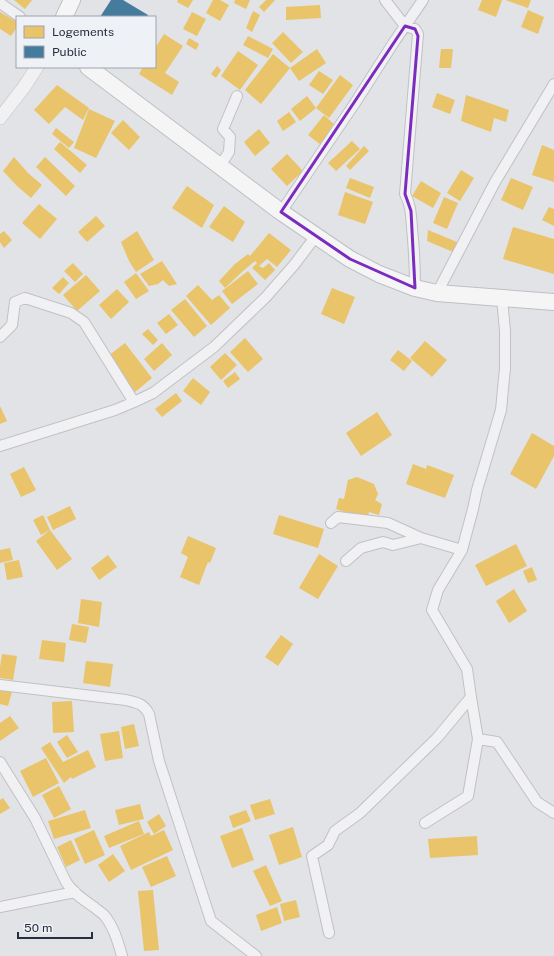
<svg xmlns="http://www.w3.org/2000/svg" width="554" height="956" viewBox="0 0 554 956" font-family="'Public Sans',sans-serif">
<rect width="100%" height="100%" fill="#e1e3e6"/>
<path fill="#e9c46a" d="M14 0H32L25 9Z
M178 0H193L188 8 177 2Z
M213 0H220L229 5 220 21 206 13Z
M235 0H250L246 9 234 3Z
M266 0H275L264 12 259 7Z
M482 0H502L496 17 478 10Z
M505 0H531L528 8Z
M320 5 321 18 286 20V7Z
M528 10 544 17 538 34 521 27Z
M253 11 260 15 252 32 246 28Z
M0 12 17 22V27L11 36 0 29Z
M192 12 206 19 197 36 183 29Z
M283 32 303 52 291 63 272 43Z
M164 34 183 46 165 73 179 82 172 95 139 74 143 67H155V48Z
M248 36 273 49 268 58 243 45Z
M189 38 199 44 196 50 186 44Z
M317 49 326 63 299 81 290 68 261 104 245 90 273 54 290 68Z
M441 49H453L451 68H439Z
M238 51 258 65 240 90 221 76Z
M217 66 221 70 216 78 211 74Z
M319 71 333 80 323 94 309 85Z
M340 75 353 85 329 118 316 108 300 121 291 109 307 96 316 108Z
M57 85 89 108 83 120 65 107 49 124 34 110Z
M437 93 455 100 450 114 432 107Z
M466 95 509 110 506 122 494 118 491 132 461 121Z
M89 109 115 121 96 158 74 148Z
M289 112 296 122 283 131 277 121Z
M324 115 335 125 321 145 308 135Z
M123 120 140 137 129 150 111 133Z
M56 128 74 142 69 148 52 134Z
M259 129 270 143 255 156 244 142Z
M352 141 360 149 336 171 328 163Z
M60 142 87 165 80 173 54 149Z
M542 145 554 150V182L532 175Z
M364 146 369 151 350 170 346 166Z
M287 154 303 171 287 186 271 169Z
M14 157 28 173 42 185 31 198 17 186 3 171Z
M45 157 75 186 66 196 36 167Z
M461 170 474 178 460 201 447 193Z
M350 178 374 187 370 198 346 188Z
M511 178 533 187 523 210 501 200Z
M421 181 441 193 433 208 412 196Z
M187 186 214 205 202 228 172 208Z
M345 192 373 202 365 224 338 215Z
M444 197 458 203 447 229 433 223Z
M39 204 57 219 40 239 22 223Z
M224 206 245 222 233 242 209 227Z
M549 207 554 209V226L542 220Z
M96 216 105 226 87 242 78 232Z
M513 227 554 239V274L503 259Z
M428 230 457 242 453 252 427 241Z
M4 231 12 240 4 248 0 242V234Z
M137 231 154 260 136 272 129 261 121 242Z
M269 233 291 250 277 267 267 259 259 266 263 268 269 263 275 270 265 280 252 268 257 263 255 261 243 271 225 288 219 281 235 264 248 254 250 256Z
M162 261 177 284 169 286 163 280 158 284 149 286 140 274Z
M73 263 83 274 75 282 64 271Z
M248 271 258 284 232 304 222 291Z
M136 273 149 291 136 299 124 282Z
M86 275 100 291 77 311 63 295Z
M63 277 69 283 59 294 52 288Z
M198 285 212 300 219 295 230 308 211 325 186 296Z
M332 288 355 297 344 324 321 314Z
M117 289 129 302 111 319 99 305Z
M185 299 207 326 194 337 171 310Z
M169 314 178 325 166 334 157 323Z
M148 329 158 340 153 345 142 334Z
M245 338 263 359 248 372 230 352Z
M425 341 447 360 432 377 410 358Z
M125 343 152 378 135 392 108 356Z
M162 343 172 355 154 371 144 359Z
M398 350 412 361 404 371 390 360Z
M225 353 237 365 221 380 210 367Z
M235 372 240 379 228 388 223 381Z
M193 378 210 392 201 405 183 391Z
M176 393 182 401 162 417 155 409Z
M0 406 7 421 0 424Z
M377 412 392 435 361 456 346 433Z
M532 433 554 446V456L536 489 510 474Z
M413 464 426 469 427 465 454 475 445 498 406 484Z
M24 467 36 490 21 497 10 474Z
M357 477 374 484 378 494 375 500 382 504 379 515 369 512 367 520 336 509 339 498 344 499 348 480Z
M70 506 76 519 53 530 47 517Z
M43 515 50 530 72 559 57 570 36 541 50 530 41 535 33 520Z
M279 515 324 529 318 548 273 534Z
M188 536 216 548 210 563 208 562 199 585 180 577 188 557 181 553Z
M516 544 527 566 486 586 475 565Z
M10 548 13 560 0 563V550Z
M319 554 338 566 318 599 299 588Z
M108 555 117 567 99 580 91 568Z
M19 560 23 577 7 580 4 563Z
M532 567 537 580 528 583 523 571Z
M514 589 527 611 509 623 496 601Z
M81 599 102 602 99 627 78 623Z
M72 624 89 627 86 643 69 640Z
M281 635 293 644 278 666 265 657Z
M42 640 66 643 64 662 39 659Z
M2 654 17 656 13 680 0 678V667Z
M86 661 113 664 110 687 83 683Z
M0 689 12 692 8 706 0 704Z
M72 701 74 732 53 733 52 702Z
M10 716 19 728 0 741V723Z
M134 724 139 746 125 749 121 727Z
M119 731 123 758 105 761 100 734Z
M67 735 78 752 67 758 57 742Z
M50 742 63 762 88 750 96 767 72 779 71 777 64 783 41 748Z
M46 758 59 783 33 797 20 771Z
M59 786 71 809 54 818 42 795Z
M3 798 10 808 0 814V800Z
M270 799 275 814 255 820 250 805Z
M140 804 144 819 119 825 115 810Z
M85 810 91 828 54 839 48 821Z
M246 810 251 821 233 828 229 816Z
M159 814 166 826 154 834 147 822Z
M139 821 144 834 109 848 104 836Z
M293 827 302 857 279 865 269 835Z
M242 828 254 860 232 868 220 836Z
M94 830 105 855 85 864 74 839Z
M164 830 173 850 131 870 120 846 149 832 151 836Z
M477 836 478 855 430 858 428 839Z
M71 840 80 860 66 867 57 847Z
M113 854 125 871 109 882 98 865Z
M167 856 176 876 151 887 142 867Z
M266 865 282 901 270 906 253 871Z
M153 890 159 950 144 951 138 891Z
M296 900 300 917 284 921 280 904Z
M277 907 282 923 261 931 256 915Z"/>
<path fill="#457b9d" d="M111 0H123L148 15 147 17H100Z"/>
<g fill="none" stroke-linecap="round" stroke-linejoin="round">
<g stroke="#bfc1c4" stroke-width="12">
<path id="minor" d="M385 0 405 26 415 29 418 34 405 194C411 205 411 216 412 228 414 248 415 268 415 288
M0 3 20 17
M220 166 229 152 230 137 223 129 237 96
M281 212 355 103 394 42 423 0
M437 293 495 182 554 84
M0 337 12 325 15 302 25 298 71 313 84 322 134 402
M0 446 115 410 134 402 153 393 214 347 266 297 294 265 316 236
M331 523 338 517 388 523 421 538
M346 561 361 548 383 542 393 545 421 538 462 550
M0 685 126 700C137 703 143 703 149 714L159 761 211 921 256 956
M478 739 497 742 537 802 554 813
M0 762 35 818 66 882C73 893 84 900 94 907 97 910 101 912 104 915 114 927 118 942 122 956
M425 823 468 796 478 739 471 697
M0 907 75 892
M329 933 312 856 328 845 335 831 360 813 437 738 471 697 467 669 432 610 438 590 462 550 473 509 477 490 501 410 505 368V331L502 298"/>
</g>
<g stroke="#bfc1c4" stroke-width="14">
<path id="tertiary" d="M0 118 24 87 37 67"/>
</g>
<g stroke="#bdc0c4" stroke-width="18">
<path id="primary" d="M64 17 72 0
M88 67 281 212 350 259 379 274 415 288 437 293 554 302"/>
</g>
<use href="#minor" stroke="#f1f1f3" stroke-width="10"/>
<use href="#tertiary" stroke="#f1f1f3" stroke-width="13"/>
<use href="#primary" stroke="#f5f5f6" stroke-width="16"/>
</g>
<path fill="none" stroke="#7b2cbf" stroke-width="3" stroke-linejoin="round" d="M405 26 415 29 418 36 405 194 411 211 415 288 350 259 281 212Z"/>
<rect x="16" y="16" width="140" height="52" fill="#eef1f6" stroke="#9fa3ad"/>
<rect x="24" y="26" width="20" height="12" fill="#e9c46a" stroke="#9fa3ad"/>
<text x="52" y="36" font-size="12" fill="#282e3f">Logements</text>
<rect x="24" y="46" width="20" height="12" fill="#457b9d" stroke="#9fa3ad"/>
<text x="52" y="56" font-size="12" fill="#282e3f">Public</text>
<path d="M18 932v6h74v-6" fill="none" stroke="#282e3f" stroke-width="2"/>
<text x="24" y="932" font-size="12" fill="#282e3f" stroke="#eef1f6" stroke-width="3" paint-order="stroke">50 m</text>
</svg>
